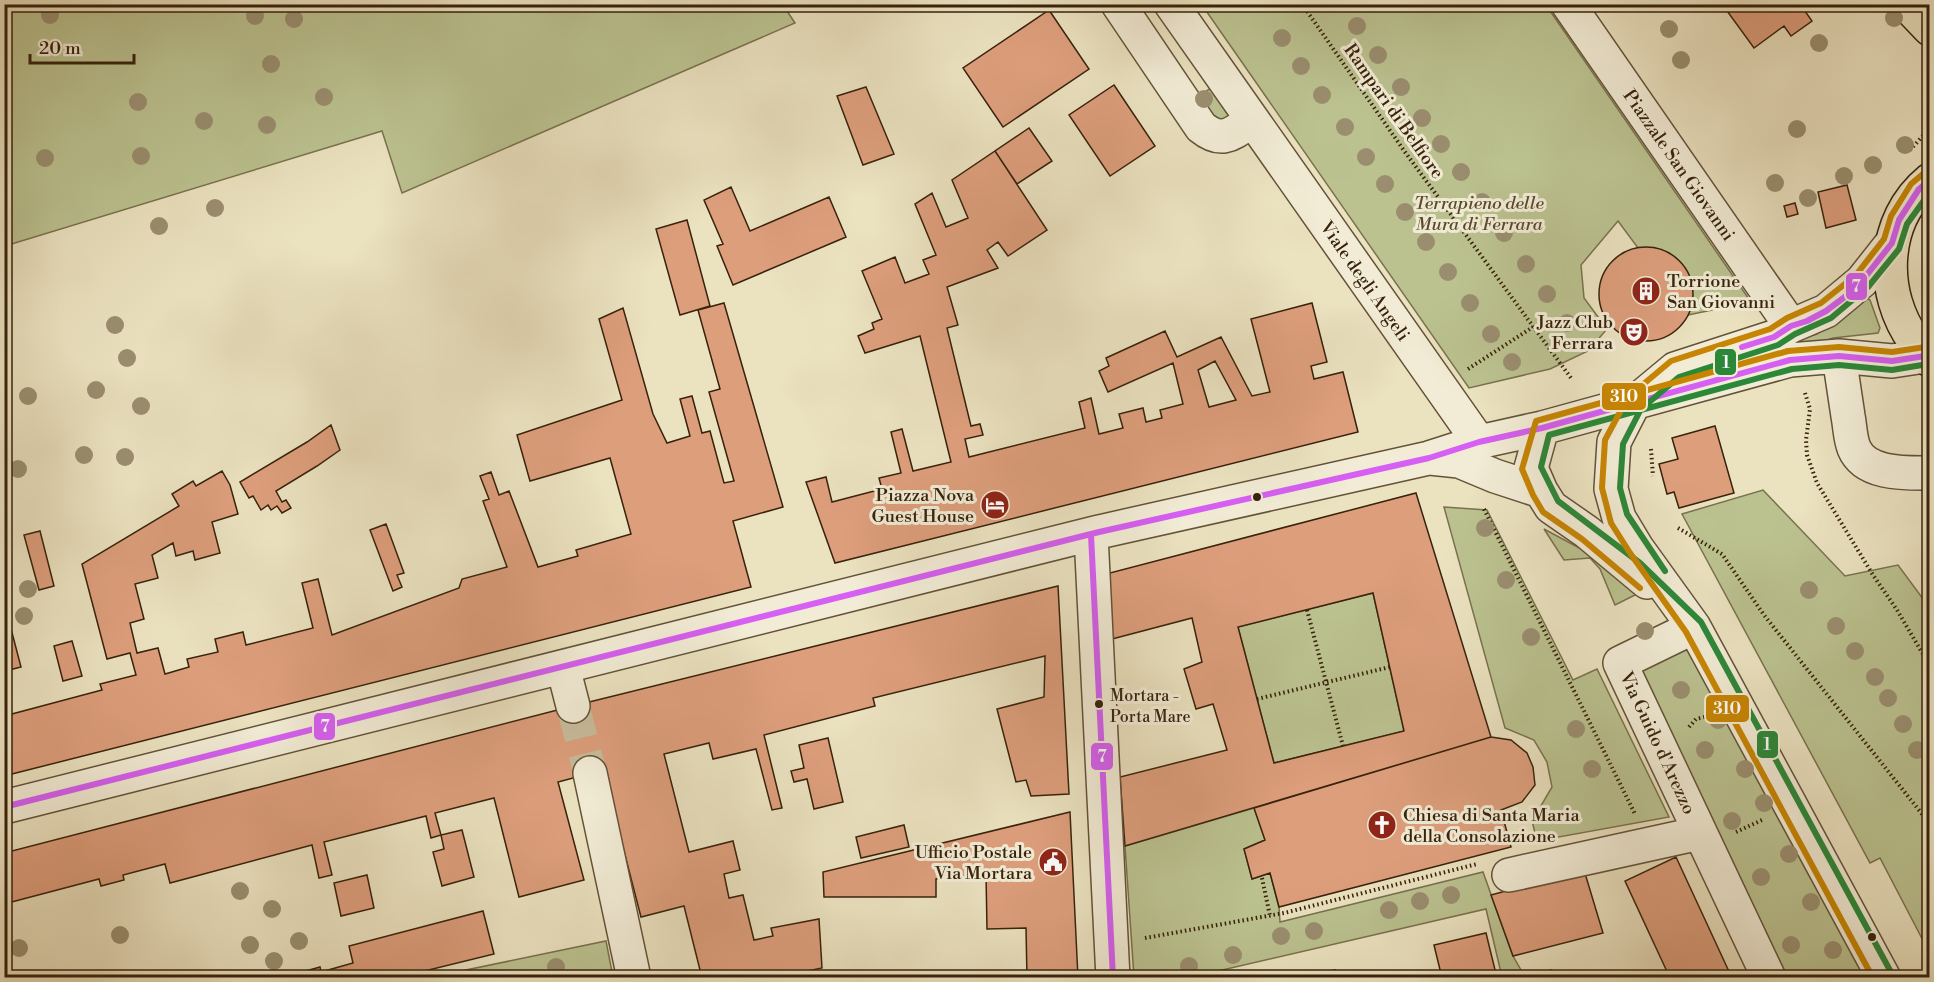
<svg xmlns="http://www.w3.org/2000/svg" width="1934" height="982" viewBox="0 0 1934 982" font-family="'Libre Bodoni',serif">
<rect width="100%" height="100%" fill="#ebe2c0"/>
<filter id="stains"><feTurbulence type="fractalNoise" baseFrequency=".00333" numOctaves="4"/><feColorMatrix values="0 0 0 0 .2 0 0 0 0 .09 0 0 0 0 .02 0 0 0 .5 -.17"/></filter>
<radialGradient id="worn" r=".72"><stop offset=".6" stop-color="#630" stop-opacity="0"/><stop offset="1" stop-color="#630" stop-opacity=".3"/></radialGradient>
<path fill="#bbc290" stroke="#79724e" stroke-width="1.5" d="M783 5 795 23 402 193 382 131 5 246V5Z
M1202 5H1546L1751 302 1688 315C1700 276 1680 247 1638 248L1618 221 1581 265 1584 298 1607 329 1588 351 1550 369 1469 388Z
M1217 84 1244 126 1228 136 1185 105Z
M1865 297 1870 300 1880 328 1878 333 1833 338 1798 350 1792 341 1817 334Z
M1763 490 1845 576 1898 565 1929 607V952L1880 858 1870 863 1682 514Z
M1444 507 1487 510 1573 680 1597 669 1669 817 1537 841 1532 821 1552 787 1547 762 1534 740 1505 728Z
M1544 529 1611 565 1641 592 1615 605 1600 569 1590 558 1564 560Z
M1373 593 1404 731 1274 763 1238 627Z
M1692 645 1873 977H1784L1634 673Z
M1254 808 1265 840 1244 849 1252 879 1270 873 1279 907 1280 922 1483 872 1513 956 1525 977H1502L1486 909 1192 977H1134L1125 846Z
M606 941 613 977H432Z"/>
<path fill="#dd9e7c" stroke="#37220b" stroke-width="1.5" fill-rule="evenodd" d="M1722 4H1800L1812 21 1791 36 1784 26 1754 48Z
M1049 10 1089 69 1003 127 963 68Z
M1114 85 1155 146 1110 176 1069 115Z
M866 87 894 154 863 165 837 96Z
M1029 128 1052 161 1017 184 995 151Z
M995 151 1047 230 1008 256 998 242 987 250 998 268 947 287 958 325 947 328 971 426 980 424 983 435 965 439 969 457 1085 428 1079 402 1091 398 1099 434 1123 428 1119 414 1143 408 1146 422 1162 418 1160 410 1183 404 1173 363 1108 392 1099 371 1109 366 1106 358 1165 331 1177 357 1221 337 1252 396 1270 392 1251 319 1312 303 1327 362 1311 366 1314 379 1343 372 1358 432 835 563 806 482 826 477 832 502 882 489 879 478 901 473 891 432 902 429 913 471 951 462 920 336 865 353 858 336 874 329 872 323 882 319 862 271 895 257 905 283 929 274 923 260 936 255 915 204 932 193 946 227 968 218 952 180ZM1215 361 1236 400 1209 407 1198 370Z
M1847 185 1856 220 1826 228 1818 192Z
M731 187 750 231 829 197 846 237 733 285 717 246 723 244 704 200Z
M1795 203 1798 214 1787 217 1784 206Z
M687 220 710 306 680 315 656 229Z
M1599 294a47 47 0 1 1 94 0a47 47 0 1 1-94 0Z
M724 303 783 507 733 521 751 587 4 776V701L8 715 102 690 100 684 136 675 130 653 107 659 82 564 179 506 172 494 193 481 196 486 222 471 230 485 238 514 212 522 220 553 195 560 193 551 176 556 173 543 152 555 158 578 135 584 144 619 130 623 137 653 158 648 165 674 189 667 187 659 218 652 215 639 243 632 246 645 313 628 302 583 318 579 332 635 459 588 462 579 507 567 483 501 489 499 480 476 491 472 499 495 509 491 538 567 578 556 576 550 631 534 610 458 530 481 517 435 622 400 599 319 623 308 653 414 667 443 690 436 680 399 692 396 702 433 710 431 724 483 734 481 709 392 720 389 698 310Z
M331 425 340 450 317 466 276 491 282 502 286 500 291 508 282 513 277 506 271 510 268 505 261 510 253 496 249 498 240 482 307 442Z
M1715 426 1734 493 1679 508 1674 492 1667 494 1659 464 1678 459 1672 438Z
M1416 493 1491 737 1125 846 1120 777 1227 750 1213 704 1196 709 1184 669 1202 662 1192 618 1112 639 1106 574ZM1373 593 1404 731 1274 763 1238 627Z
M386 524 404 573 397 575 402 587 393 591 370 530Z
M40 531 54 586 39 590 24 535Z
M1058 586 1069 794 1031 796 1026 780 1016 782 997 709 1044 697 1045 656 873 698 875 706 764 735 782 808 772 810 756 749 713 759 709 743 664 754 689 852 733 841 740 870 724 874 729 898 743 895 754 940 773 936 771 928 819 919 822 968 774 978H702L684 906 641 917 603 770 558 782 584 880 519 897 494 798 435 813 441 835 431 838 426 816 324 842 332 875 319 878 312 845 170 883 165 864 123 875 124 880 101 886 99 879 4 904V853L573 706Z
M10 625 21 667 9 670 4 657V627Z
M72 641 82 676 63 681 54 646Z
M1491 737 1511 740 1527 753 1533 767 1535 785 1522 802 1501 810 1511 847 1279 907 1270 873 1252 879 1244 849 1265 840 1254 808Z
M828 738 843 802 814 809 807 779 794 782 791 771 804 768 799 745Z
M1070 812 1078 978H1027L1026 928 987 929 986 874 936 879V897H824L823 872Z
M904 825 909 847 861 858 856 837Z
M462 830 474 877 442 886 433 852 444 849 441 835Z
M1676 857 1732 978H1670L1625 881Z
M1584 870 1603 933 1513 956 1491 895Z
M367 875 374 908 341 916 334 883Z
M483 911 494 954 396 978H281L320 967 321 972 353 963 349 946Z
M1486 933 1497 978H1442L1434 945Z
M1335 970 1337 978H1303Z
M1551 970 1553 978H1525V977Z
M272 971 274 978H249Z"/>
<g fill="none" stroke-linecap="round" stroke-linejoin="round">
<path stroke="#c7bc9c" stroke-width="33" stroke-dasharray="33 16" stroke-linecap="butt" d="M573 706 590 773"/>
<g stroke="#645238" stroke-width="36">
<path id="minor" d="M1118 4 1201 127C1223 145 1233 133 1252 120
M1171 4 1479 442
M1568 4 1791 326
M1839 356C1842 376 1845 396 1848 416 1850 426 1850 438 1854 448 1865 475 1906 473 1930 473
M1542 428 1531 468 1541 491 1551 507 1587 532 1647 582
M1430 458 1459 461 1495 476 1541 491
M1091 535 1113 978
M1694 627 1620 663 1769 978
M563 667 573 706
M590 773 634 978
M4 807 1099 532 1429 458 1479 442 1542 428 1790 360 1839 356 1892 361 1925 356
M1509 875 1700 833
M1884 978 1694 627 1637 548 1619 518 1611 489 1614 442 1634 403 1675 369 1774 337 1791 326 1826 311 1862 281 1892 243"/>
</g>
<g stroke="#37220b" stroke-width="36">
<path id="major" d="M1906 4 1930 29
M1930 180C1881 220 1879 293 1915 342 1919 349 1923 355 1930 360"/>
</g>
<path stroke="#37220b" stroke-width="4" stroke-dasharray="1.5 3" stroke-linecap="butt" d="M1302 4 1405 152 1571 378
M1910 150 1930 128
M1468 369 1533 327
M1805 393 1810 409 1806 440 1807 455 1817 483 1873 575 1897 610 1930 666
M1651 449 1653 476
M1484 509 1635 814
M1678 528 1722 554 1764 615 1930 824
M1307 610 1343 746
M1257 699 1390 667
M1689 727 1696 719 1705 717
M1736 832 1762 820
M1262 878 1270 916
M1145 938 1284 913 1477 864"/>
<use href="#minor" stroke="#f2ecd6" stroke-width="33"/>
<use href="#major" stroke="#ebe2c0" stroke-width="33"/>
<g stroke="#f2ecd6" stroke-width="10">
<path id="bus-1" d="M1742 347 1774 337 1791 326 1807 321 1826 311 1846 296 1862 281 1892 243 1899 220 1919 189 1930 180
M1091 535 1113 978
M4 807 1099 532 1429 458 1479 442 1542 428 1790 360 1839 356 1892 361 1925 356 1930 360"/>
</g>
<g stroke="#f2ecd6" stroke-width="10">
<path id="bus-2" d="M1665 571 1627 514 1620 488 1623 444 1641 409 1679 377 1778 345 1795 334 1831 318 1868 287 1899 249 1907 224 1930 192
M1892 974 1701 622 1640 563 1558 501 1541 467 1549 435 1792 369 1839 365 1892 370 1922 365 1924 367"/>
</g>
<g stroke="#f2ecd6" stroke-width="10">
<path id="bus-3" d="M1640 588 1582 539 1543 512 1533 495 1522 469 1536 421 1788 351 1839 347 1892 352 1925 347 1930 348
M1873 978 1686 632 1630 553 1611 523 1602 488 1605 440 1628 397 1671 361 1770 329 1787 318 1821 303 1856 275 1884 239 1891 216 1911 184 1924 173"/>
</g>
<use href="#bus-1" stroke="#d65ff4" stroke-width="6"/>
<use href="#bus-2" stroke="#2c8839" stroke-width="6"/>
<use href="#bus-3" stroke="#c78503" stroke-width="6"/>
</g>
<g fill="#9a8e6f">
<circle cx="50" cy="15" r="9"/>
<circle cx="255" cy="16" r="9"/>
<circle cx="1894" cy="18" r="9"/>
<circle cx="294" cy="19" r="9"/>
<circle cx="1357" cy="26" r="9"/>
<circle cx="1669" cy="29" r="9"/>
<circle cx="1282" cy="38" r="9"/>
<circle cx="1819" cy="43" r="9"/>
<circle cx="1378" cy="55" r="9"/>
<circle cx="1681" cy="60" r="9"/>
<circle cx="271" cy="64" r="9"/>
<circle cx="1301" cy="66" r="9"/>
<circle cx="1401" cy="87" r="9"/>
<circle cx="1322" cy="95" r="9"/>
<circle cx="324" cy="97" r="9"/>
<circle cx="1204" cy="99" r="9"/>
<circle cx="138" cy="102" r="9"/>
<circle cx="1422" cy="118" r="9"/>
<circle cx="204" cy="121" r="9"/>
<circle cx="267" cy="125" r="9"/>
<circle cx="1345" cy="127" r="9"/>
<circle cx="1797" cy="129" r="9"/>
<circle cx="1441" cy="144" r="9"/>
<circle cx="1905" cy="145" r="9"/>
<circle cx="141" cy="156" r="9"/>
<circle cx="1366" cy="157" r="9"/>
<circle cx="45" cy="158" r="9"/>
<circle cx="1873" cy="165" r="9"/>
<circle cx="1461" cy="172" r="9"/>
<circle cx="1844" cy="176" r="9"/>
<circle cx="1775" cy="183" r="9"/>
<circle cx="1385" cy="184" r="9"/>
<circle cx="1808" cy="198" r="9"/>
<circle cx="1482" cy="202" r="9"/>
<circle cx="215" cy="208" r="9"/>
<circle cx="1405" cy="212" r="9"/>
<circle cx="159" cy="226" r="9"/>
<circle cx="1504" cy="233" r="9"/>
<circle cx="1426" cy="242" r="9"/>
<circle cx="1526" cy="264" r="9"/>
<circle cx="1448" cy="272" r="9"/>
<circle cx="1547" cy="294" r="9"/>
<circle cx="1470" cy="303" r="9"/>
<circle cx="1567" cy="323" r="9"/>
<circle cx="115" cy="325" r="9"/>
<circle cx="1491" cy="334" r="9"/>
<circle cx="127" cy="358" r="9"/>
<circle cx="1512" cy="362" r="9"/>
<circle cx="96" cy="390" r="9"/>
<circle cx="28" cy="396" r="9"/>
<circle cx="141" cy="406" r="9"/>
<circle cx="84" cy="455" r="9"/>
<circle cx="125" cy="457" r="9"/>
<circle cx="18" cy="469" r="9"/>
<circle cx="1485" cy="528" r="9"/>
<circle cx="1506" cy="580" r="9"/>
<circle cx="28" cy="589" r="9"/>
<circle cx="1809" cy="590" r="9"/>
<circle cx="24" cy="616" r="9"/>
<circle cx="1836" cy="626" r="9"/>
<circle cx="1645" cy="631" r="9"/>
<circle cx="1531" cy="637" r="9"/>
<circle cx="1855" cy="651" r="9"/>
<circle cx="1875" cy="677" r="9"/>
<circle cx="1681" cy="690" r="9"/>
<circle cx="1888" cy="698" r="9"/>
<circle cx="1718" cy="720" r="9"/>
<circle cx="1903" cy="724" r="9"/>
<circle cx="1576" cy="729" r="9"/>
<circle cx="1705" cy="750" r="9"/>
<circle cx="1917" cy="750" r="9"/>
<circle cx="1592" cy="769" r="9"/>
<circle cx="1745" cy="769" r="9"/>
<circle cx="1764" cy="803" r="9"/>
<circle cx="1732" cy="821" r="9"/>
<circle cx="1789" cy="854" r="9"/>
<circle cx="1761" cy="877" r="9"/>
<circle cx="240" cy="891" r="9"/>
<circle cx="1451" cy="895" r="9"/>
<circle cx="1420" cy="901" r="9"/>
<circle cx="1811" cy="902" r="9"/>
<circle cx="272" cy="909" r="9"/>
<circle cx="1389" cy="910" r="9"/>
<circle cx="1314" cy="931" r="9"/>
<circle cx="120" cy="935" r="9"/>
<circle cx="1281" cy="936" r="9"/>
<circle cx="299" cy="941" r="9"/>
<circle cx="250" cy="945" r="9"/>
<circle cx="1791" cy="945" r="9"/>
<circle cx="19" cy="948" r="9"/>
<circle cx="1833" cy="950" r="9"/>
<circle cx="1233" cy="955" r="9"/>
<circle cx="274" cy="961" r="9"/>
<circle cx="1189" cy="966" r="9"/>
<circle cx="556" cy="967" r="9"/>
</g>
<defs>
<g id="building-disc" transform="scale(1.5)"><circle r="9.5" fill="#8f2418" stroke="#f2ecd6"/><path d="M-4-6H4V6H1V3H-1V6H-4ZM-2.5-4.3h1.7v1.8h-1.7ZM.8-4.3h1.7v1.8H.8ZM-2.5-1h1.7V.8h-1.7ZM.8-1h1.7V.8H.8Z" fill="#fff"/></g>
<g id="theatre-disc" transform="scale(1.5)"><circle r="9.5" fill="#8f2418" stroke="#f2ecd6"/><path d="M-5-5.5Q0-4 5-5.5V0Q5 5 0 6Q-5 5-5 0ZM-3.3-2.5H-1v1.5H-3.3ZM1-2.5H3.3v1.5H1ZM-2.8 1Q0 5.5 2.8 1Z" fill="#fff"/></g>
<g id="hotel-disc" transform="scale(1.5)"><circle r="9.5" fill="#8f2418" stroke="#f2ecd6"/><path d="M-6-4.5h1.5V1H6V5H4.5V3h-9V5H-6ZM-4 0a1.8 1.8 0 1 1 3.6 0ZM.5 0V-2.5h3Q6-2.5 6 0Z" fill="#fff"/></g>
<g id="church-disc" transform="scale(1.5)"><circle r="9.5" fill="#8f2418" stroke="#f2ecd6"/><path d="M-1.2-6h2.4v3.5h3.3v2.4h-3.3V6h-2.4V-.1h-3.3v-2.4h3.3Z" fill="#fff"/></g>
<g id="civic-disc" transform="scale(1.5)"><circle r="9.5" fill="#8f2418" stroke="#f2ecd6"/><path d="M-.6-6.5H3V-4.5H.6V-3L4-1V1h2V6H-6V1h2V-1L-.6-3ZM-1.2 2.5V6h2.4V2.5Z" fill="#fff"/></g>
</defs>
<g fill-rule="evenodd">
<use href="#building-disc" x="1646" y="291"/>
<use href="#theatre-disc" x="1634" y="332"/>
<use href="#hotel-disc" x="995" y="505"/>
<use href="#church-disc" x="1382" y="825"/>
<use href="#civic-disc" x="1053" y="862"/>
</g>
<g fill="#37220b" stroke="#f2ecd6" stroke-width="2">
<circle cx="1257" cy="497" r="5"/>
<circle cx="1099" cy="704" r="5"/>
<circle cx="1872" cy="937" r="5"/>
</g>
<g text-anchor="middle" stroke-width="6" stroke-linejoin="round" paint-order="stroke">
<g font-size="16" fill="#37220b" stroke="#f2ecd6" text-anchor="start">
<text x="1110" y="701">Mortara -<tspan x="1110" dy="21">Porta Mare</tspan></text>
</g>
<g font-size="18" fill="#37220b" stroke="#f2ecd6">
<text transform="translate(1394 111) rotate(55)" y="6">Rampari di Belfiore</text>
<text transform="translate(1679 165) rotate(55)" y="6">Piazzale San Giovanni</text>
<text transform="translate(1365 281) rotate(55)" y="6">Viale degli Angeli</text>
<text transform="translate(1658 743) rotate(65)" y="6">Via Guido d'Arezzo</text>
</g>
<g font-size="18" font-style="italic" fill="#584a2c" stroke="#f2ecd6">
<text x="1479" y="209">Terrapieno delle<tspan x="1479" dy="21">Mura di Ferrara</tspan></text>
</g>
<g font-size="18" fill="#37220b" stroke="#f2ecd6" text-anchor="end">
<text x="1667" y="287" text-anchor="start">Torrione<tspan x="1667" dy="21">San Giovanni</tspan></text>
<text x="1613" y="328">Jazz Club<tspan x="1613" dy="21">Ferrara</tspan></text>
<text x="974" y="501">Piazza Nova<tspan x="974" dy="21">Guest House</tspan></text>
<text x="1403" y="821" text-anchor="start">Chiesa di Santa Maria<tspan x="1403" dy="21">della Consolazione</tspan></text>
<text x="1032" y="858">Ufficio Postale<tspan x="1032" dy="21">Via Mortara</tspan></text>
</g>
</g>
<g stroke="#f2ecd6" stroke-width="2">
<rect x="1845" y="272" width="23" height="29" rx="6" fill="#d65ff4"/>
<rect x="1714" y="348" width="23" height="28" rx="6" fill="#2c8839"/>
<rect x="1601" y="382" width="46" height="29" rx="6" fill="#c78503"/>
<rect x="1705" y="694" width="45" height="29" rx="6" fill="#c78503"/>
<rect x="313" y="712" width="23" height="29" rx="6" fill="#d65ff4"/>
<rect x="1756" y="730" width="23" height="29" rx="6" fill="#2c8839"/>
<rect x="1090" y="742" width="24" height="29" rx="6" fill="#d65ff4"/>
</g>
<g font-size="16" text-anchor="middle" font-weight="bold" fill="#fff">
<text x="1856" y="292">7</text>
<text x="1726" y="368">1</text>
<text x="1624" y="402">310</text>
<text x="1727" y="714">310</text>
<text x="325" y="732">7</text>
<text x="1767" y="750">1</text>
<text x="1102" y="762">7</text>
</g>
<rect width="1934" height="982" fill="none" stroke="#ebe2c0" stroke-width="24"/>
<rect x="6" y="6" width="1922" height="970" fill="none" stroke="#37220b" stroke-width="3"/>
<rect x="12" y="12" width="1910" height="958" fill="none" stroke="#37220b" stroke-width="1.5"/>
<path d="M30 54v9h104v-9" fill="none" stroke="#37220b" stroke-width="3"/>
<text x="39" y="54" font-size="18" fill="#37220b" stroke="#f2ecd6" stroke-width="4.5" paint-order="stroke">20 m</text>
<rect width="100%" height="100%" filter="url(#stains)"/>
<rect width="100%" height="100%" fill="url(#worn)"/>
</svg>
